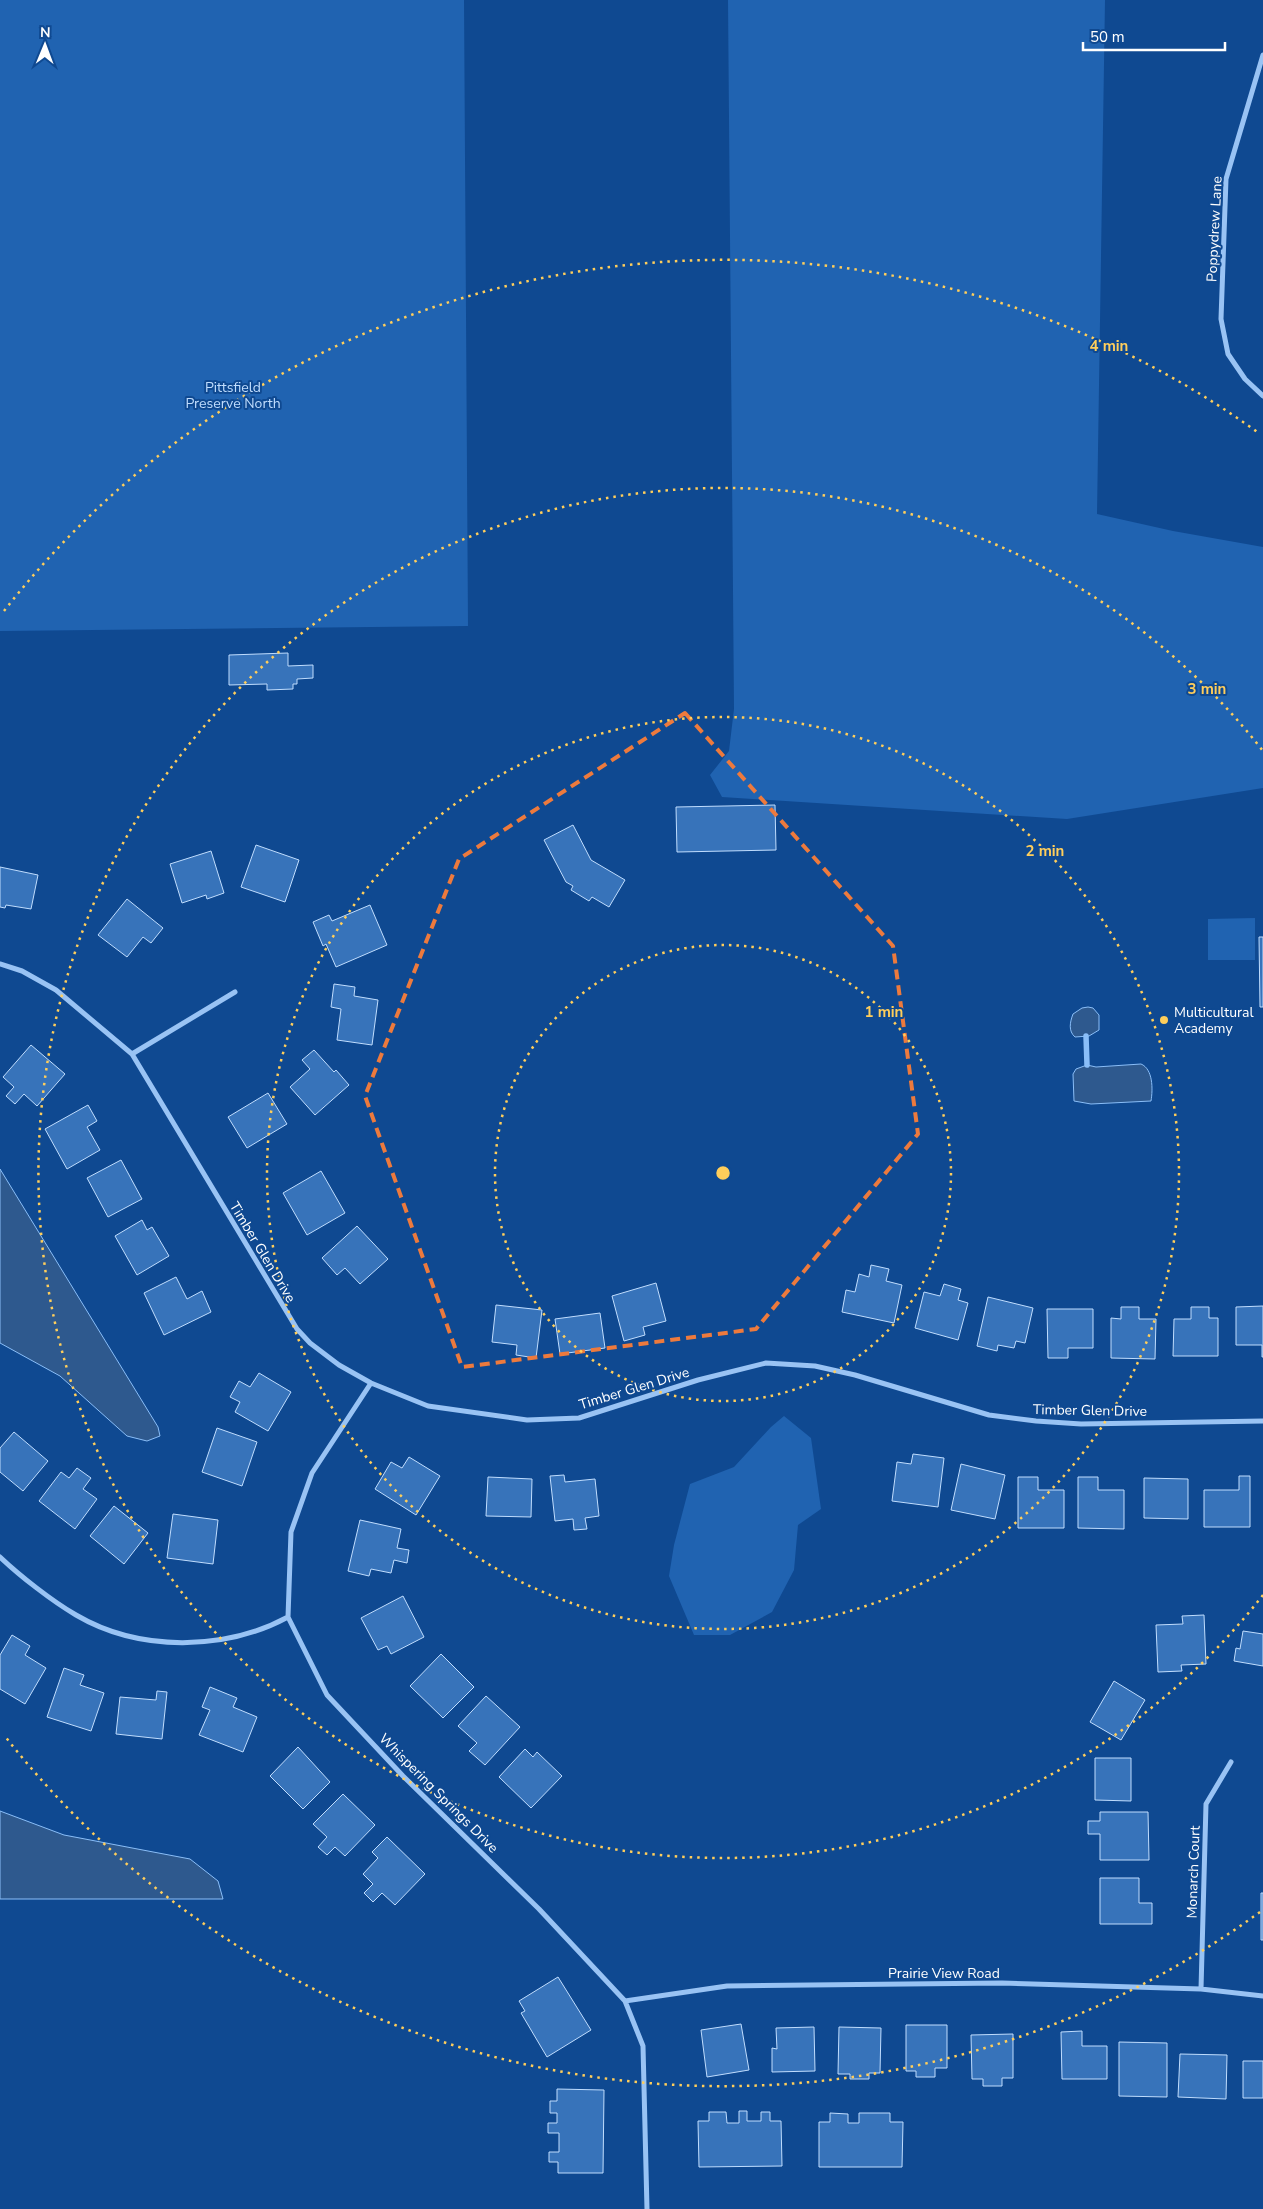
<svg xmlns="http://www.w3.org/2000/svg" width="1263" height="2209" viewBox="0 0 1263 2209" font-family="'Nunito Sans',sans-serif">
<rect width="100%" height="100%" fill="#0f4991"/>
<path fill="#2063b1" d="M0 0H464L468 626 0 631Z
M728 0H1105L1097 514 1173 531 1263 547V788L1067 819 722 797 710 775 729 751 734 709Z
M1255 918V960H1208V919Z
M784 1416 811 1438 821 1509 798 1525 794 1570 772 1612 730 1635H694L669 1576 674 1545 690 1484 734 1467 771 1427Z"/>
<path fill="#2e598e" stroke="#8abef8" d="M1088 1007 1093 1008 1099 1015V1030L1089 1036 1075 1037C1068 1031 1070 1022 1073 1014L1082 1008Z
M1141 1064C1153 1069 1153 1089 1151 1101L1091 1104 1074 1101 1073 1074 1076 1069 1087 1065 1096 1067Z
M0 1169 158 1427 160 1436 147 1441 127 1436 60 1376 0 1343Z
M0 1811 64 1835 190 1859 218 1881 223 1899H0Z"/>
<g fill="none" stroke-linecap="round" stroke-linejoin="round">
<path stroke="#8abef8" stroke-width="5.5" d="M1086 1036 1087 1065"/>
</g>
<path fill="#3773ba" stroke="#c0ddfe" d="M288 653V666L313 665V678L297 679V684H293V689L267 690V684L229 685V655Z
M775 805 776 850 677 852 676 807Z
M573 825 591 860 625 880 609 907 592 897 589 901 571 890 573 886 566 882 544 840Z
M256 845 299 860 285 902 241 887Z
M211 851 224 893 207 899 206 895 182 903 170 864Z
M0 867 38 875 31 909 6 905 5 908 0 907Z
M127 899 163 928 151 943 143 937 127 957 98 935Z
M370 905 387 945 336 967 326 944 323 946 313 922 329 915 332 921Z
M1259 937H1263V1007H1260Z
M334 984 355 987 354 996 378 1000 372 1045 337 1040 341 1009 331 1007Z
M31 1045 65 1074 37 1106 24 1094 15 1104 6 1096 14 1087 3 1077Z
M314 1050 334 1072 336 1070 349 1085 315 1115 290 1087 310 1069 302 1060Z
M268 1093 287 1124 247 1148 228 1117Z
M88 1105 97 1121 87 1127 100 1150 67 1169 45 1129Z
M121 1160 142 1199 108 1217 87 1178Z
M321 1171 345 1213 307 1235 283 1193Z
M142 1220 147 1230 152 1227 169 1256 137 1275 115 1236Z
M357 1226 388 1259 360 1284 345 1268 337 1275 322 1258Z
M871 1265 889 1269 886 1281 902 1285 894 1323 842 1312 846 1290 855 1292 859 1274 869 1277Z
M176 1277 187 1299 202 1291 211 1312 164 1335 144 1293Z
M656 1283 666 1321 643 1327 645 1335 624 1341 612 1296Z
M944 1284 961 1289 958 1300 968 1303 958 1340 915 1328 924 1292 940 1296Z
M988 1297 1033 1308 1025 1343 1016 1341 1014 1348 998 1345 997 1351 977 1346Z
M496 1305 542 1310 536 1358 516 1355 517 1345 492 1342Z
M1263 1306V1357H1262V1345H1236V1307Z
M1121 1307H1139V1319H1156L1155 1359 1111 1358V1318L1121 1319Z
M1191 1307H1209V1318H1218V1356H1173L1174 1319H1191Z
M1047 1309H1093V1348H1068V1358H1048Z
M600 1313 605 1348 560 1354 555 1319Z
M259 1373 291 1392 268 1431 235 1412 240 1402 230 1397 239 1381 250 1387Z
M217 1428 257 1442 242 1486 202 1472Z
M14 1432 48 1461 23 1491 0 1472V1448Z
M913 1454 944 1458 938 1507 892 1501 897 1462 911 1464Z
M409 1457 440 1476 416 1515 375 1489 391 1462 402 1468Z
M961 1464 1005 1475 995 1519 951 1510Z
M77 1468 91 1478 83 1489 97 1499 75 1529 39 1501 61 1472 69 1478Z
M564 1475 565 1482 595 1479 599 1516 585 1518 587 1529 574 1530 573 1519 555 1521 550 1476Z
M1239 1476H1250V1527H1204V1490H1239Z
M488 1477 532 1479 531 1517 486 1516Z
M1018 1477H1038V1490H1064V1528H1018Z
M1078 1477H1098V1490H1124V1529L1078 1528Z
M1144 1478 1188 1479V1519L1144 1518Z
M114 1506 148 1533 124 1564 90 1536Z
M173 1514 218 1520 213 1564 167 1558Z
M360 1520 401 1529 397 1548 409 1550 407 1563 394 1560 391 1573 371 1569 369 1576 348 1571Z
M403 1596 424 1637 391 1654 387 1646 378 1650 361 1618Z
M1204 1615 1206 1664 1181 1665 1182 1671 1158 1672 1156 1625 1183 1624 1182 1616Z
M1243 1631 1263 1634V1666L1234 1661 1236 1648 1240 1649Z
M12 1635 30 1646 25 1655 46 1668 25 1704 0 1689V1655Z
M441 1654 474 1687 443 1718 410 1686Z
M64 1668 84 1675 80 1685 104 1693 91 1731 47 1717Z
M1114 1681 1145 1700 1121 1740 1090 1722Z
M210 1687 237 1698 233 1707 257 1717 243 1752 199 1735 210 1710 202 1707Z
M157 1691 167 1692 162 1739 116 1734 120 1697 156 1700Z
M486 1696 520 1727 485 1765 469 1751 477 1743 458 1726Z
M298 1747 330 1782 303 1809 270 1776Z
M525 1749 533 1757 537 1752 562 1776 531 1808 499 1777Z
M1095 1758H1131V1801L1095 1800Z
M343 1794 375 1825 345 1856 335 1847 327 1855 318 1847 327 1837 313 1824Z
M1100 1812H1148L1149 1860H1100V1834H1088V1821H1100Z
M387 1837 425 1874 395 1905 382 1893 373 1902 364 1893 373 1884 363 1874 378 1858 372 1852Z
M1100 1878H1139V1903H1152V1924H1100Z
M1261 1893H1263V1940H1261Z
M558 1977 591 2030 547 2057 521 2013 525 2011 519 2001Z
M741 2024 749 2070 707 2077 701 2030Z
M906 2025H947V2068H935V2077H916V2071H906Z
M814 2027 815 2071 772 2072V2048L777 2049 776 2028Z
M839 2027 881 2028 880 2073H869V2079H850V2074H838Z
M1082 2031V2046H1107V2079H1062L1061 2032Z
M1013 2034V2078H1002V2086H983V2079H972L971 2035Z
M1119 2042 1167 2043V2097L1119 2096Z
M1180 2054 1227 2055 1226 2099 1178 2097Z
M1243 2061H1263V2098H1243Z
M557 2089 604 2090 603 2173H558V2162H549V2152H559V2133H548V2123H557V2113H550V2101H557Z
M739 2111H747V2121H761V2112H770V2121H781L782 2166 699 2167 698 2121H709V2112H726L727 2123H739Z
M830 2113 848 2114V2123H859V2113H890V2122H903L902 2167H819V2122H830Z"/>
<g fill="none" stroke-linecap="round" stroke-linejoin="round">
<path stroke="#99c3f4" stroke-width="5" d="M1263 55 1226 179 1221 319 1228 354 1245 379 1263 396
M0 964 22 971 56 990 132 1054 297 1329 310 1343 339 1365 371 1383 428 1406 527 1420 579 1418 698 1380 766 1363 815 1366 855 1375 989 1415 1036 1421 1081 1424 1263 1421
M132 1054 235 992
M371 1383 312 1473 291 1532 288 1617 327 1695 403 1776 539 1909 625 2001 643 2046 647 2209
M0 1557C20 1576 52 1601 76 1615 139 1652 225 1651 288 1617
M1201 1989 1206 1804 1231 1762
M625 2001 727 1986 1002 1983 1201 1989 1263 1996"/>
</g>
<path fill="none" stroke="#ed7a3d" stroke-width="4" stroke-dasharray="10 6" stroke-linejoin="round" d="M685 713 893 946 918 1134 756 1329 462 1367 365 1096 459 859Z"/>
<g fill="none" stroke="#ffce5b" stroke-width="2.5" stroke-dasharray="2.5 5">
<circle cx="723" cy="1173" r="228"/>
<circle cx="723" cy="1173" r="456"/>
<path d="M1263 1595A685 685 0 1 1 1263 751"/>
<path d="M1260 1912A913 913 0 0 1 4 1735M4 611A913 913 0 0 1 1260 434"/>
</g>
<circle fill="#ffce5b" stroke="#0f4991" stroke-width="2" cx="1164" cy="1020" r="5"/>
<g text-anchor="middle" stroke-width="4" stroke-linejoin="round" paint-order="stroke">
<g font-size="14" fill="#fff" stroke="#0f4991">
<text transform="translate(1214 229) rotate(-87)" y="5">Poppydrew Lane</text>
<text transform="translate(263 1252) rotate(59)" y="5">Timber Glen Drive</text>
<text transform="translate(634 1388) rotate(-17)" y="5">Timber Glen Drive</text>
<text transform="translate(1090 1410) rotate(1)" y="5">Timber Glen Drive</text>
<text transform="translate(439 1793) rotate(45)" y="5">Whispering Springs Drive</text>
<text transform="translate(1193 1872) rotate(-88)" y="5">Monarch Court</text>
<text x="944" y="1978">Prairie View Road</text>
</g>
<g font-size="14" fill="#c0ddfe" stroke="#0f4991">
<text x="233" y="392">Pittsfield<tspan x="233" dy="16">Preserve North</tspan></text>
</g>
<g font-size="14" fill="#fff" stroke="#0f4991" text-anchor="start">
<text x="1174" y="1017">Multicultural<tspan x="1174" dy="16">Academy</tspan></text>
</g>
</g>
<circle cx="723" cy="1173" r="8" fill="#ffce5b" stroke="#0f4991" stroke-width="2.5"/>
<g font-size="15" text-anchor="middle" font-weight="bold" fill="#ffce5b" stroke="#0f4991" stroke-width="4" stroke-linejoin="round" paint-order="stroke">
<text x="1109" y="351">4 min</text>
<text x="1207" y="694">3 min</text>
<text x="1045" y="856">2 min</text>
<text x="884" y="1017">1 min</text>
</g>
<g transform="translate(45 45) rotate(1)" stroke="#0f4991" stroke-width="4" paint-order="stroke">
<path d="M0-4L9 19L0 12L-9 19Z" fill="#ffffff"/>
<text y="-8" font-size="14" font-weight="bold" text-anchor="middle" fill="#ffffff">N</text>
</g>
<path d="M1083 42v8h142v-8" fill="none" stroke="#ffffff" stroke-width="2.5"/>
<text x="1090" y="42" font-size="15" fill="#ffffff" stroke="#0f4991" stroke-width="4" paint-order="stroke">50 m</text>
</svg>
